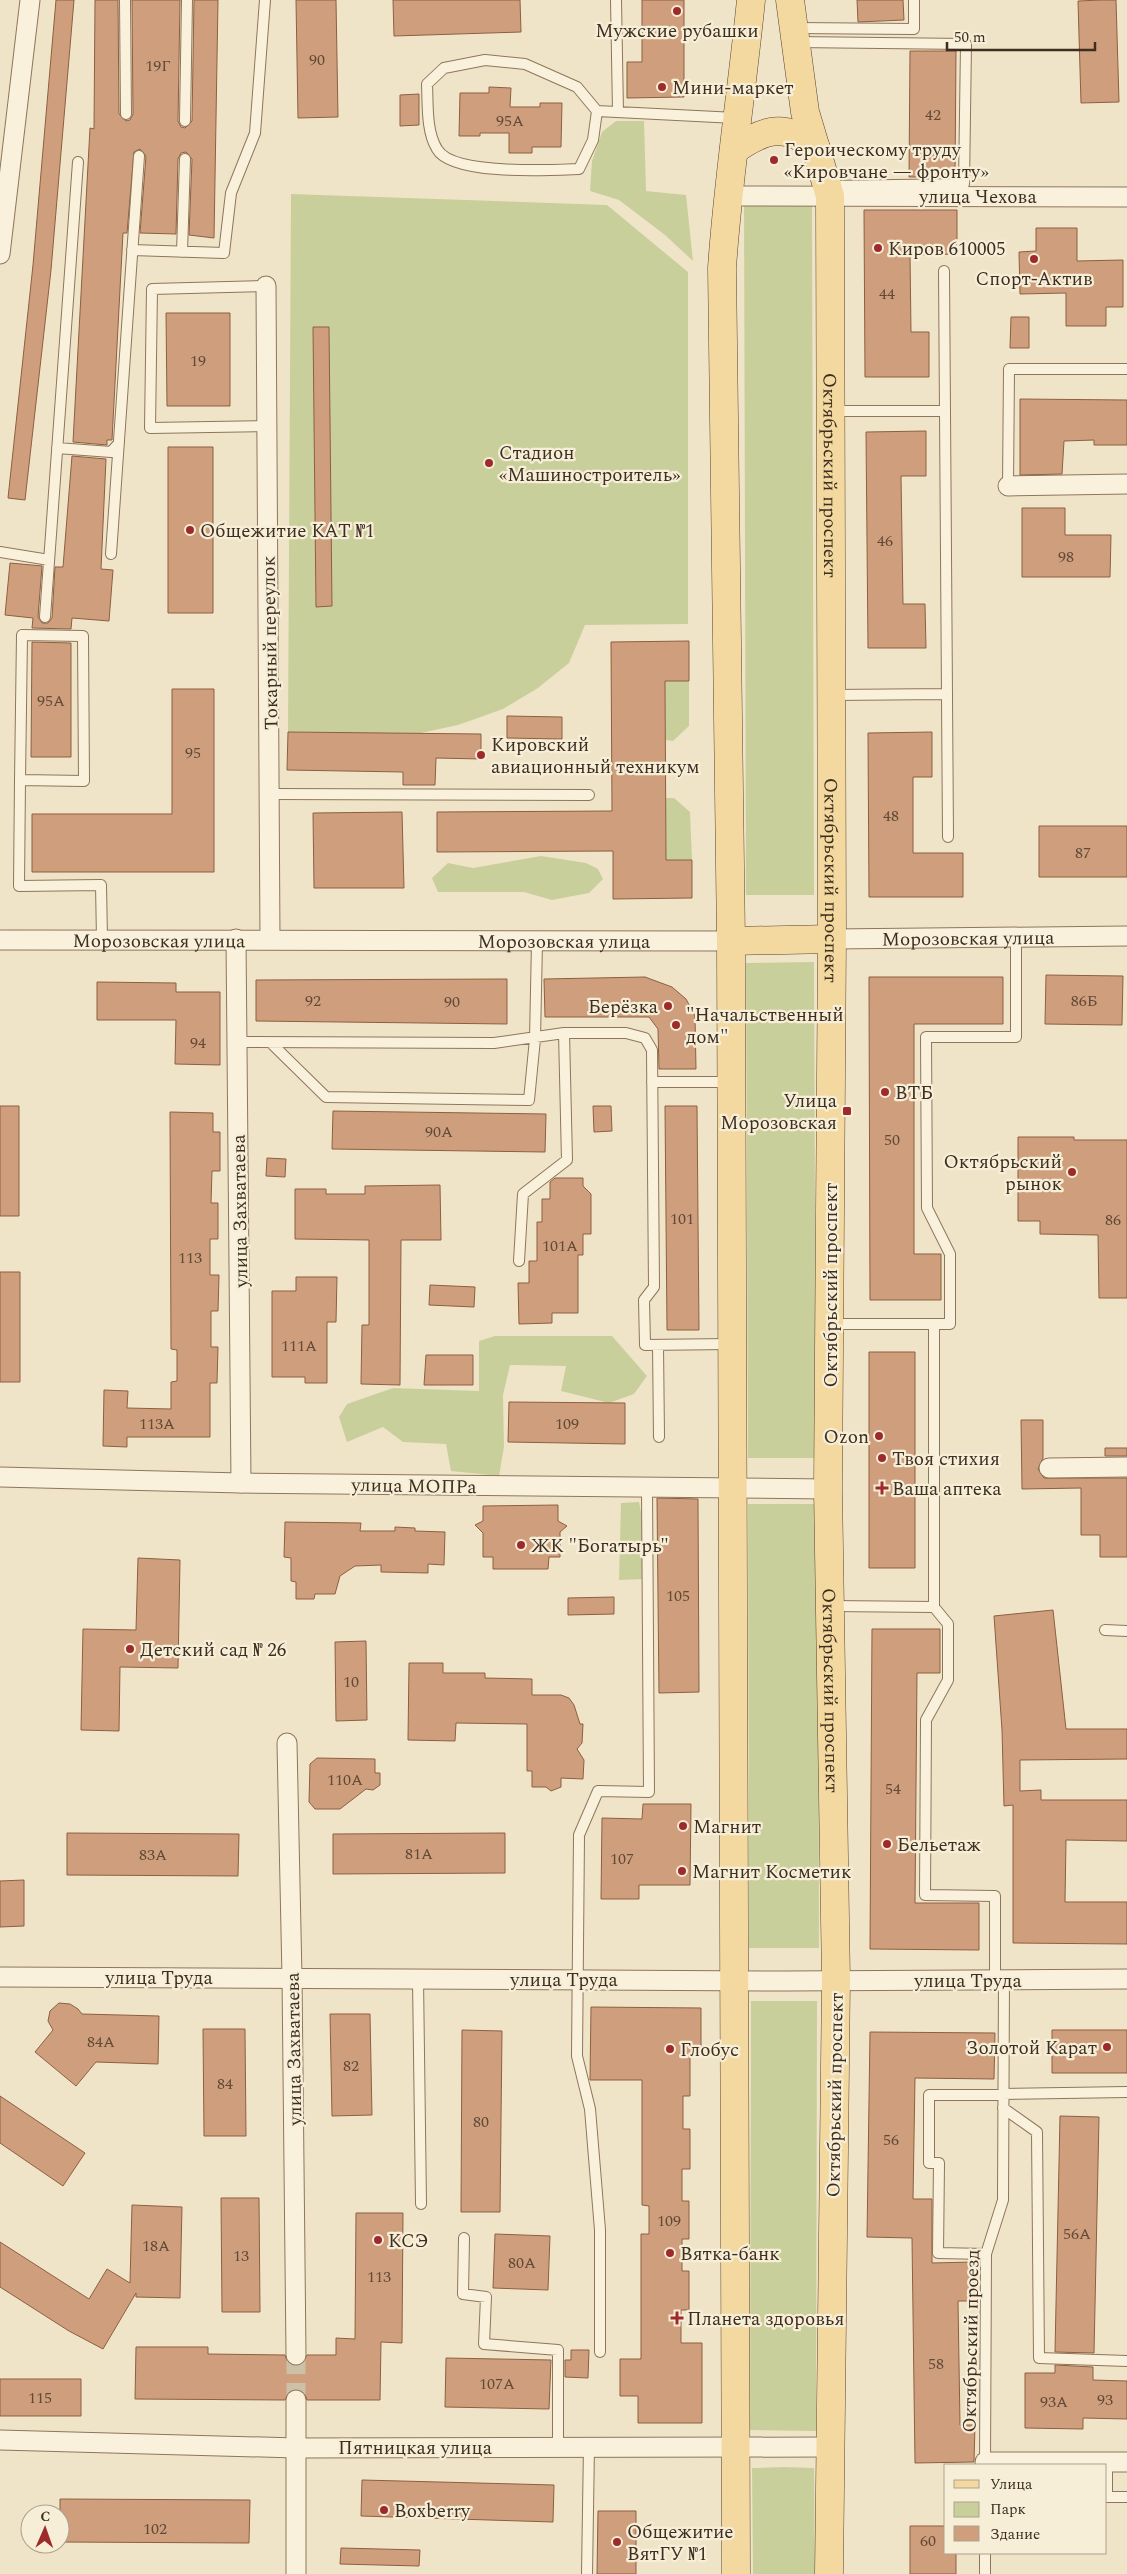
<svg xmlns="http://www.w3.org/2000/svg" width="1127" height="2574" viewBox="0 0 1127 2574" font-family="Spectral,serif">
<rect width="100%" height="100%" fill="#f0e4c8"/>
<path fill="#c9cf9b" d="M616 121H644L646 191 686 195 693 261 665 235 619 200 590 191 592 161 602 132Z
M291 194 607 205 688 272V624L585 625 569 663 538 688 503 709 458 725 416 734 288 732Z
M744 202H812L814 895H746Z
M665 681H689V726L673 741 666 740Z
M666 798H674L690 812 692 860H666Z
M541 856 586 863 598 869 603 879 589 893 552 900 524 892H438L432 878 448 863 473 868Z
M814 962 816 1458H748L746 963Z
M495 1336H612L647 1376 634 1394 609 1403 561 1391 566 1366 510 1365 503 1395 504 1447 499 1476 451 1471 446 1444 403 1442 383 1427 347 1442 339 1417 347 1404 393 1388 479 1391V1341Z
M639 1502 644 1528V1579L619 1580 621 1503Z
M748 1504H818L819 1948H749Z
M751 2001H817L816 2431 750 2430Z
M784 2467 814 2468 815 2574H753L752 2468Z"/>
<path fill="#cf9f7d" stroke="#8d5f41" d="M56 0H74L51 270 25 500 8 498 33 265Z
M95 0H118L119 114 126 121 130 120 133 114 132 0H180L178 121 181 127 185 128 192 121 194 0H218L214 238 189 235 192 159 186 152 181 153 178 159 176 234 140 233 146 156 140 149 134 152 127 233H123L112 440H107V445L73 442 90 128 94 129Z
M296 0H336L338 117 298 118Z
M393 0H520L521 32 394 36Z
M642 0H684V97L627 98V62H642Z
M857 0H903L904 20 858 22Z
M1101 0H1116L1119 102 1081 103 1078 1Z
M910 51H956L955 177H909Z
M489 87 511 88 510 107H540V103H562L561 147H532V153H509V133H480V136H459L460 93H489Z
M419 94V125L400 126V95Z
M864 210H957V254L910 255 911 332H929V377H865Z
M1036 228H1077V261L1123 260V307H1106V326H1066V293L1020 294 1019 252 1036 251Z
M166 313H230V406H167Z
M1011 317H1029V348H1010Z
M313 327H329L332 606 316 607Z
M1020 399 1127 400V445H1094V440L1064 441 1062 474 1020 475Z
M926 431V476H901L903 604H925L926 648H868L866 432Z
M168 447H213V613H168Z
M72 456 106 459 101 569 113 570 109 621 72 618 71 629 32 628 33 618 5 615 10 563 42 566 38 617 42 623H48L52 618 55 567H63Z
M1022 508H1065V535H1111L1110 577H1022Z
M689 641V681H665L666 860H692V898L613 899V851L437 852V812L612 811 611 642Z
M32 642 71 643V757H31Z
M172 689H214V872H32V814H172Z
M507 716 562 717V739L507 738Z
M288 732 481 734V759L436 758 435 785H403V772L287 770Z
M932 732V777H913V853H963V897H869L868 733Z
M402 812 404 888H314L313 813Z
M1039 826H1127V877H1039Z
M1046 975 1123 976 1122 1025 1045 1024Z
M645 977 672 987 686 999 695 1016 696 1069H659L658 1029 649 1017H545L544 979Z
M869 977H1003V1024H914V1254H941V1300H870Z
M507 979V1024L256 1021V980Z
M97 982 176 983V992H220V1065L175 1064 176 1020H97Z
M0 1106H19V1216H0Z
M593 1106H611L612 1131 594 1132Z
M665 1106H697L699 1330H667Z
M333 1111 546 1114 545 1152 332 1149Z
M170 1112 213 1113V1132H220V1171H212L211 1203H218V1239H210V1275H219L218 1311H211V1347H218L217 1383H210V1437H127V1447L103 1446 104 1390 128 1391 127 1408 171 1409V1382L177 1381V1350L171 1349Z
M1018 1137H1074V1140H1127V1298H1099L1098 1235 1040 1234V1221H1018Z
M267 1158 286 1159 285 1177 266 1176Z
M555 1178H583V1186L591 1194V1234H583V1255H578V1313H552V1323L519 1324 518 1283H529V1261H537V1222H542V1199H550V1182Z
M440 1185 441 1240H401L400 1385 361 1384 362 1325H369V1240L295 1239V1189H326V1194H365V1186Z
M0 1272H20V1382H0Z
M296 1277H337L336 1322H327V1383H305V1377H272V1291H296Z
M430 1285 475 1287 474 1307 429 1305Z
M869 1352H915V1568H869Z
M426 1355H473V1385H424Z
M509 1402 625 1403V1444L508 1442Z
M1021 1420H1043V1458L1038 1469 1044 1478H1127V1557H1100V1535H1081V1488L1022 1489Z
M1105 1448H1127V1456H1105Z
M657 1498 698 1499 699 1692 659 1693Z
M558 1505V1521L567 1526 560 1532V1557H549L548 1569H493V1557H483V1533L475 1525 483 1521V1506Z
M285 1522 361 1523 360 1531H395V1527L415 1528V1531L445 1532 444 1565 428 1564V1573L381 1572V1565L355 1566 340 1576 335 1594H315L314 1599H296V1582L291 1581V1558L284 1557Z
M138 1558 180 1560 178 1668 120 1667 119 1731 81 1730 83 1629 136 1630Z
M614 1597V1614L568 1615V1598Z
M1053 1610 1066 1729H1127V1759L1020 1760V1791L1041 1790V1800H1127V1841L1066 1840 1065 1902H1127V1944L1013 1943V1805L1004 1806 1002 1730 994 1616Z
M872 1629H940V1673H917L915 1903H979V1950L870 1949Z
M366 1641 367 1720 336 1721 335 1642Z
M409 1663H443V1673H485V1678L532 1679V1695H561L569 1698 574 1705 580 1724H583L582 1743 577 1749 584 1760 583 1779 561 1778V1787L551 1791 546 1787H532V1771H527V1724L456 1723 455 1741 408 1740Z
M317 1758 375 1759V1773H380V1785L373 1790 366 1789 340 1809H315L309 1802 310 1764Z
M643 1804H691L690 1885H639V1899H601L602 1818 642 1819Z
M67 1833 239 1834 238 1876 67 1875Z
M505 1833V1873L333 1874V1834Z
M24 1880V1926L0 1927V1881Z
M59 2003 70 2004 78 2009 82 2014 159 2016 158 2064 96 2062 76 2086 35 2052 53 2030 48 2021 50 2011Z
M591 2007 701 2008V2056H690V2096H683V2129H690V2169H682V2201H689V2239H682V2271H689V2310H681V2343H702V2423H638V2396H620V2359H641V2234H649V2206L642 2205V2080H590Z
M330 2014H370L372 2115 332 2116Z
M203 2029H245L246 2136H204Z
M462 2030 502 2031 500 2212H461Z
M1052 2030H1127V2073H1052Z
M870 2032 995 2033 994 2079 915 2078 913 2199H932V2263L973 2262 974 2301H958L960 2425H975L974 2462 915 2463 912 2238 867 2237Z
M0 2096 85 2153 63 2186 0 2143Z
M1060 2116 1099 2117 1094 2353 1055 2352Z
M221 2198H259L260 2312H222Z
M132 2205 182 2207 180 2298 136 2297V2293L103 2349 69 2331 0 2287V2242L89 2299 107 2269 130 2283Z
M356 2213H403L402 2343 381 2342 380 2400H307L305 2394 296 2389 290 2391 285 2400 135 2399 136 2347H208V2354L285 2355 287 2361 296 2366 302 2364 307 2355H336V2338L355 2339Z
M495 2234 550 2236 548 2290 493 2288Z
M571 2350H589L588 2378 565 2377V2360H571Z
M446 2358 551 2360 549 2409 445 2407Z
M1055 2365 1093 2367V2380L1127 2381V2419L1083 2418V2429L1025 2428V2373H1055Z
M0 2379H81V2416H0Z
M362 2480 554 2485 553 2522 361 2516Z
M60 2499 250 2500 249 2543 60 2542Z
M598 2511H636V2574H597Z
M910 2526H946V2553H956V2574H910Z
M341 2548 420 2550 419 2566 340 2564Z"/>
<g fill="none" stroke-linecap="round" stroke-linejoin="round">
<path stroke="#ccc0a6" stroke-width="19" stroke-dasharray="19 9" stroke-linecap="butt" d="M296 2355V2400"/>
<g stroke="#8d765c" stroke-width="12">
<path id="lane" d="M125 0 126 114
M616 0 618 112
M795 28 914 29V0
M796 42 966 44 964 184 829 186
M485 60 525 64 577 87 597 111 593 140 579 169C551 170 452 176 437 149 426 131 428 104 427 84L444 68Z
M597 111 736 118
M185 121 187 0
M132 250 224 253 231 193 255 133 265 0
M182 252 185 159
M944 271 948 837
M266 286 152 289 150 428 267 426
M831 411H945
M57 448 111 452 119 443
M1008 486 1009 369H1127
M0 552 49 560
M111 554 139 156
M45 617 78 162
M832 695 947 694
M20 780 22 635 83 636 84 781 20 780 19 886 101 885 102 939
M270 794 589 795
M237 1042 494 1043 564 1033H626L645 1038 652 1050 654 1287 644 1300 645 1345 730 1344
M271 1043 326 1097 529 1100 535 1039 537 942
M652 1082H731
M519 1261 523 1194 567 1160 564 1033
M831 1324H934V1607L831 1606
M934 1324H950V1254L927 1208 926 1037H1016V937
M658 1345 659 1437
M934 1607 948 1624V1680L926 1720 925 1895 995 1896V1980
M1105 1630 1127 1631
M418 1978 421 2204
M1003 2108 1037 2132 1039 2358 1127 2361
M464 2238 463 2294 486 2297 484 2344 558 2350V2446
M986 2254 938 2253 939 2163H929V2095L1127 2092
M600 2352V2230L590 2109 577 2056 579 1835 598 1791 649 1792 647 1488
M1107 2462V2497H1127
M985 2465 986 2254 1003 2200 1004 1980
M985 2553V2574
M587 2574 589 2446"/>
</g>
<g stroke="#8d765c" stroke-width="21">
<g id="street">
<path d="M727 196 1127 197"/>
<path d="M0 254 30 0"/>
<path d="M266 286 270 939"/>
<path d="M1008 486 1127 484"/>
<path d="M236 939 241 1483"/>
<path id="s1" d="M832 939 1127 936"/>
<path id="s2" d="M0 940 731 941"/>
<path d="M1049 1468 1127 1467"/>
<path d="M0 1477 241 1483 828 1489"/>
<path d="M287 1743 292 1977 296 2355"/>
<path d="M0 1977 786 1981 1127 1979"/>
<path d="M0 2440 296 2448 829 2447"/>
<path d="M985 2462H1127"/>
<path d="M296 2574V2400"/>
</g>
</g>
<g stroke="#5b4430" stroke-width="29">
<g id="primary">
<path id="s3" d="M790 0 805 112 830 196 832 939 828 1489 836 1980 829 2574"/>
<path d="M734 150C764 129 786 122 816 148"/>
<path d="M731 941 832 939"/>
<path d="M736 2574 731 941 722 268C728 179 742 90 751 0"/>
</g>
</g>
<use href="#lane" stroke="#faf1dc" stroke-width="10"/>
<use href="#street" stroke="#faf1dc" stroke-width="19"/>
<use href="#primary" stroke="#f3d9a0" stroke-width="28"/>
</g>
<g fill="#9e2a2b" stroke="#f7eed8" stroke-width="2">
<circle cx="677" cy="11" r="5"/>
<circle cx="662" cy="87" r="5"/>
<circle cx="774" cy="160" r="5"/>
<circle cx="878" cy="248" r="5"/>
<circle cx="1034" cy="259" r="5"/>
<circle cx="489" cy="463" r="5"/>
<circle cx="190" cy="530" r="5"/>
<circle cx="481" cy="755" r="5"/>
<circle cx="668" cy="1006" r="5"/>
<circle cx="676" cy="1025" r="5"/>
<circle cx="885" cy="1092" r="5"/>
<rect x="842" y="1106" width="10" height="10" rx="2.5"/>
<circle cx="1072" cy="1172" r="5"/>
<circle cx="879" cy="1436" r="5"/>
<circle cx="882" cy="1458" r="5"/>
<path d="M879.5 1480.5h5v5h5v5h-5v5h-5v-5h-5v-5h5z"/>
<circle cx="521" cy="1545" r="5"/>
<circle cx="130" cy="1649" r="5"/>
<circle cx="683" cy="1826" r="5"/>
<circle cx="887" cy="1844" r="5"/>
<circle cx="682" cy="1871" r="5"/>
<circle cx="1107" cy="2047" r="5"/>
<circle cx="670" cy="2049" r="5"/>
<circle cx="378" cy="2240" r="5"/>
<circle cx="670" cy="2253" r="5"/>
<path d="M674.5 2310.5h5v5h5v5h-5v5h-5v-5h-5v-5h5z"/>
<circle cx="384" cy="2510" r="5"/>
<circle cx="617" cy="2542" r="5"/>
</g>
<g text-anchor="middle" stroke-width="4.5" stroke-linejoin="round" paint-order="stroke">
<g font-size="16" fill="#624a37">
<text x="317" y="65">90</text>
<text x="158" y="71">19Г</text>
<text x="933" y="120">42</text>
<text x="510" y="126">95А</text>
<text x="887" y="299">44</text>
<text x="198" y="366">19</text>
<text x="885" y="546">46</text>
<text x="1066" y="562">98</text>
<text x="51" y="706">95А</text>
<text x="193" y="758">95</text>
<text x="891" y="821">48</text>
<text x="1083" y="858">87</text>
<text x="313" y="1006">92</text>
<text x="1084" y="1006">86Б</text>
<text x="452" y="1007">90</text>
<text x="198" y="1048">94</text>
<text x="439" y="1137">90А</text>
<text x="892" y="1145">50</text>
<text x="682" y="1224">101</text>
<text x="1113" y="1225">86</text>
<text x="560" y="1251">101А</text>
<text x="190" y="1263">113</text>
<text x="299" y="1351">111А</text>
<text x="157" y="1429">113А</text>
<text x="567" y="1429">109</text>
<text x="678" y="1601">105</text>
<text x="351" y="1687">10</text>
<text x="345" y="1785">110А</text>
<text x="893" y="1794">54</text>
<text x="419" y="1859">81А</text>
<text x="153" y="1860">83А</text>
<text x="622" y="1864">107</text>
<text x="101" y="2047">84А</text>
<text x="351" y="2071">82</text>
<text x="225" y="2089">84</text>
<text x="481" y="2127">80</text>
<text x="891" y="2145">56</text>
<text x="669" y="2226">109</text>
<text x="1077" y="2239">56А</text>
<text x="156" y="2251">18А</text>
<text x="241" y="2261">13</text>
<text x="522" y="2268">80А</text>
<text x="379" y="2282">113</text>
<text x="936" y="2369">58</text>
<text x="497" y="2389">107А</text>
<text x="40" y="2403">115</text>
<text x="1105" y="2405">93</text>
<text x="1054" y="2407">93А</text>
<text x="155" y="2534">102</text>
<text x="928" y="2546">60</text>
</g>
<g font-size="19" fill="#3d2e20" stroke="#f7eed8" text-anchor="start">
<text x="677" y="37" text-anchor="middle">Мужские рубашки</text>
<text x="672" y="94">Мини-маркет</text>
<text x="784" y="156">Героическому труду<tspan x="784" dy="22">«Кировчане — фронту»</tspan></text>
<text x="888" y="255">Киров 610005</text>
<text x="1034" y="285" text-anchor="middle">Спорт-Актив</text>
<text x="499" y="459">Стадион<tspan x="499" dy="22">«Машиностроитель»</tspan></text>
<text x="200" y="537">Общежитие КАТ №1</text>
<text x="491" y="751">Кировский<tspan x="491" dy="22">авиационный техникум</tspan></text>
<text x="658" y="1013" text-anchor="end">Берёзка</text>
<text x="686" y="1021">"Начальственный<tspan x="686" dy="22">дом"</tspan></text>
<text x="895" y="1099">ВТБ</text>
<text x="837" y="1107" text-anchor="end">Улица<tspan x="837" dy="22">Морозовская</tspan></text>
<text x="1062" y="1168" text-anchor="end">Октябрьский<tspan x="1062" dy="22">рынок</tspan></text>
<text x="869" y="1443" text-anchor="end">Ozon</text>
<text x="892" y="1465">Твоя стихия</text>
<text x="892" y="1495">Ваша аптека</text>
<text x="531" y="1552">ЖК "Богатырь"</text>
<text x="140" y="1656">Детский сад № 26</text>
<text x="693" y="1833">Магнит</text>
<text x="897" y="1851">Бельетаж</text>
<text x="692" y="1878">Магнит Косметик</text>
<text x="1097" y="2054" text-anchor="end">Золотой Карат</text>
<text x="680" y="2056">Глобус</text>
<text x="388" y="2247">КСЭ</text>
<text x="680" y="2260">Вятка-банк</text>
<text x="687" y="2325">Планета здоровья</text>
<text x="394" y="2517">Boxberry</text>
<text x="627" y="2538">Общежитие<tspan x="627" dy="22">ВятГУ №1</tspan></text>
</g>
<g font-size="19" fill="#3d2e20" stroke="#f7eed8">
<text x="978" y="203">улица Чехова</text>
<text dy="7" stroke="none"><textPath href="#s3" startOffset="480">Октябрьский проспект</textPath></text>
<text transform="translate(269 643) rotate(-91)" y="7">Токарный переулок</text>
<text dy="7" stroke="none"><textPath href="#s3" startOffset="885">Октябрьский проспект</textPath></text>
<text dy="7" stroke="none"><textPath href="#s1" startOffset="136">Морозовская улица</textPath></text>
<text dy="7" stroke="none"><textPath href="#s2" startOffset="159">Морозовская улица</textPath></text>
<text dy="7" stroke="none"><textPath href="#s2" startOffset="564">Морозовская улица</textPath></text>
<text transform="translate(239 1211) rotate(-91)" y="7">улица Захватаева</text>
<text transform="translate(830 1285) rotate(-90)" y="7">Октябрьский проспект</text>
<text transform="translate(414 1485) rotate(1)" y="7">улица МОПРа</text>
<text dy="7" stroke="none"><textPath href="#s3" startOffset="1695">Октябрьский проспект</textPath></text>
<text x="159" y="1984">улица Труда</text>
<text x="564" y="1986">улица Труда</text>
<text x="968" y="1987">улица Труда</text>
<text transform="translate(293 2049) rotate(-91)" y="7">улица Захватаева</text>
<text transform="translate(834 2095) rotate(-89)" y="7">Октябрьский проспект</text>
<text transform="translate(970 2341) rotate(-89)" y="7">Октябрьский проезд</text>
<text x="415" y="2454">Пятницкая улица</text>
</g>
</g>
<rect x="944" y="2464" width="162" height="90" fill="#f7eed8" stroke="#ada18e"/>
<rect x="954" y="2480" width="25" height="8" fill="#f3d9a0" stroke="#ada18e"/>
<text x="990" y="2489" font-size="15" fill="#3d2e20">Улица</text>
<rect x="954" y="2502" width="25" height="15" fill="#c9cf9b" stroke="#ada18e"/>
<text x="990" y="2514" font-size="15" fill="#3d2e20">Парк</text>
<rect x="954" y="2526" width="25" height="15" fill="#cf9f7d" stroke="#ada18e"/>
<text x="990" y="2539" font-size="15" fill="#3d2e20">Здание</text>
<g transform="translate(45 2529) rotate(2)"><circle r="24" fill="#f7eed8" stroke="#ada18e"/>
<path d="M0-4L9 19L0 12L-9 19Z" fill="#9e2a2b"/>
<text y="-8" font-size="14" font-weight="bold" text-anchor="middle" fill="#3d2e20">С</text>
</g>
<path d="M947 42v8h148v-8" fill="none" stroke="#3d2e20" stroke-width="2.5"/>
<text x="954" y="42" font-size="15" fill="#3d2e20" stroke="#f7eed8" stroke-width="4" paint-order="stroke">50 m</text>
</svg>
